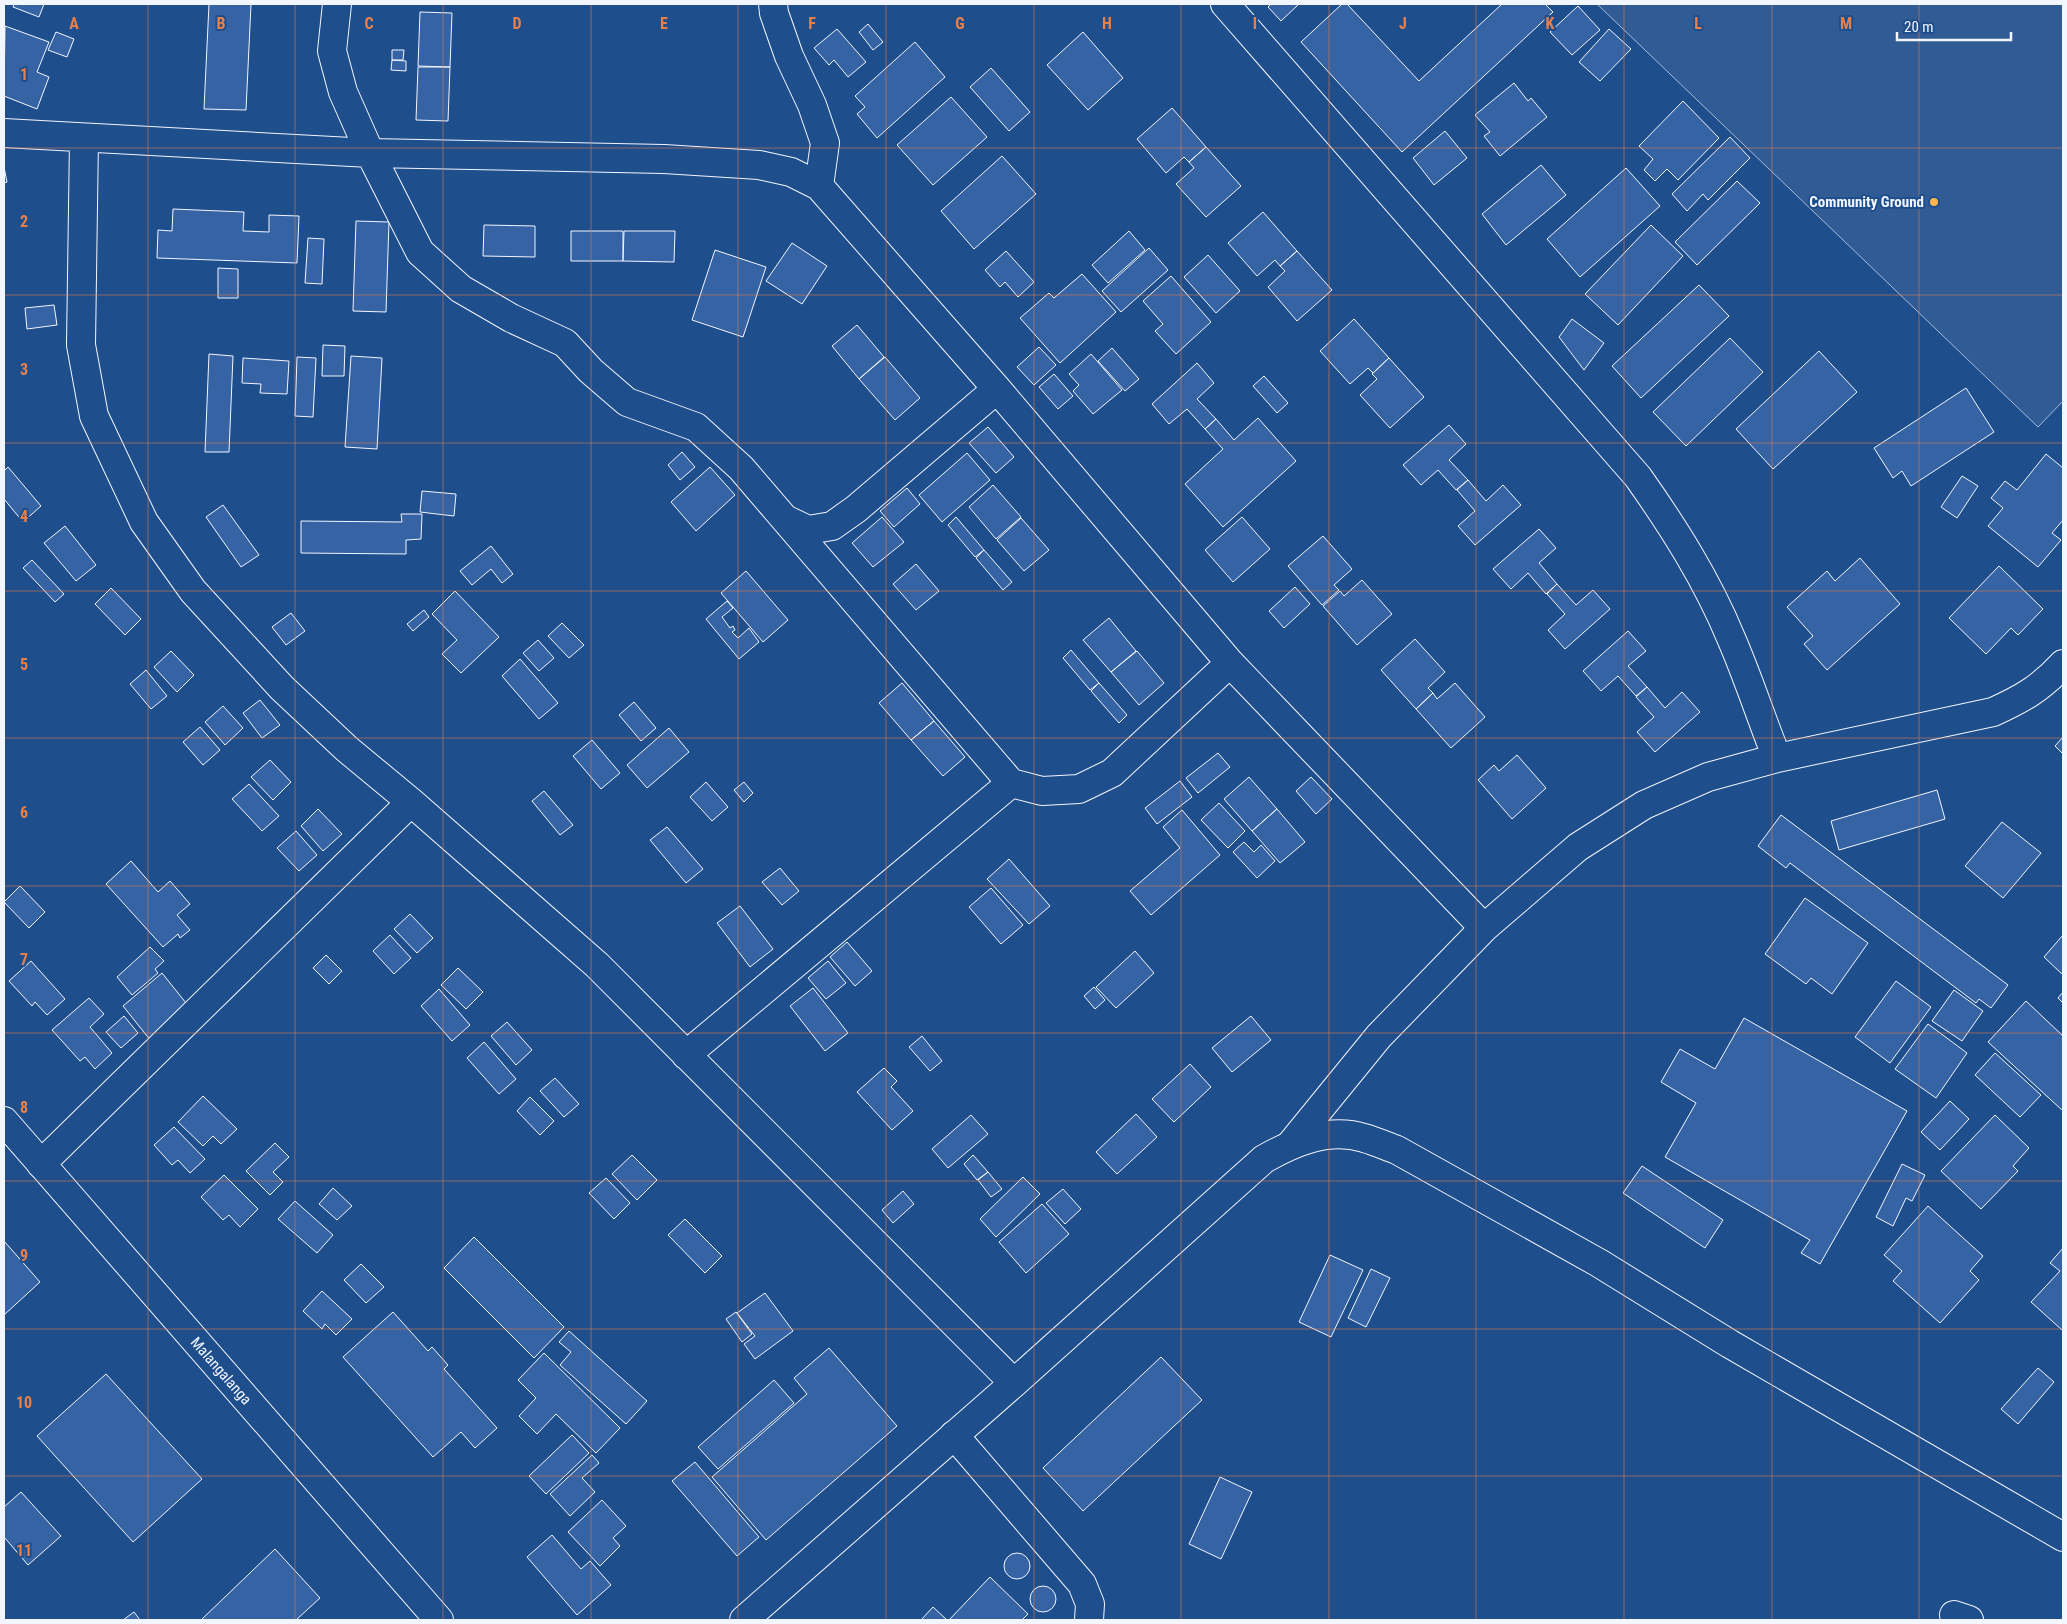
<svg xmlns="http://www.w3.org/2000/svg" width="2067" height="1624" viewBox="0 0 2067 1624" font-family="'Roboto Condensed',sans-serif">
<rect width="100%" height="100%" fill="#1f4e8c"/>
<path fill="#305b95" stroke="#a8bbd7" d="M1597 4H2063V401L2038 427Z"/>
<path fill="#3563a3" stroke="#f2f6ff" d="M14 4H44L39 17 13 7Z
M209 4H251L246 110 204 109Z
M1271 4H1299L1281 21 1268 7Z
M1342 4H1347L1419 81 1502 4H1545L1553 12 1402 152 1301 42Z
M1578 6 1600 30 1572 55 1550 32Z
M420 12 452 13 450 67 418 66Z
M868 24 883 42 873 50 859 32Z
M5 26 49 42 37 72 49 77 37 109 4 96Z
M837 29 866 62 848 77 834 60 829 65 814 48Z
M1609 29 1631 49 1600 81 1579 62Z
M56 32 74 39 67 57 48 50Z
M1083 32 1123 78 1088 110 1047 65Z
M915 42 945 77 877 138 857 114 865 107 855 96Z
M392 50H404L403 60H392Z
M392 60 406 61V71L391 70Z
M418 67H450L448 121 416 120Z
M991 68 1030 112 1009 131 970 87Z
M1514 83 1528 101 1531 98 1547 117 1500 156 1484 136 1490 132 1475 115Z
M951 97 987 137 933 185 897 145Z
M1683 101 1719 138 1678 180 1667 169 1655 181 1644 170 1653 159 1639 146Z
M1172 108 1206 147 1189 162 1184 157 1166 173 1137 139Z
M1445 131 1467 158 1434 185 1413 158Z
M1730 137 1750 158 1708 200 1703 194 1687 211 1672 194Z
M1206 147 1241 186 1206 217 1176 184 1194 168 1189 162Z
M1002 156 1036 194 974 249 941 211Z
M1541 165 1566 195 1506 245 1482 214Z
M4 167 7 182 4 183Z
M1626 168 1660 206 1580 277 1547 239Z
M1737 181 1760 203 1697 265 1675 242Z
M173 209 244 212 243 231 269 232V215L299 216 297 263 157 258 158 230 172 231Z
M1263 212 1297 251 1280 266 1275 260 1257 276 1228 243Z
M356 221 389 222 386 312 353 311Z
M484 225 535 226V257L483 256Z
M1651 225 1683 256 1618 325 1585 294Z
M571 231H623V261H571Z
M624 231H675L674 262 623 261Z
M1129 231 1145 250 1108 283 1092 265Z
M308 238 324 239 322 284 305 283Z
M792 243 827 266 802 304 766 281Z
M1149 248 1168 270 1121 312 1102 291Z
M715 250 766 267 743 337 692 320Z
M1006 251 1034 282 1018 297 1005 282 1000 287 985 270Z
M1297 251 1332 290 1297 321 1268 287 1285 271 1280 266Z
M1208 255 1240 291 1216 313 1184 277Z
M218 268 238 269V298H218Z
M1082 274 1116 312 1060 363 1020 318 1049 293 1054 298Z
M1171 276 1211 322 1176 354 1155 331 1163 324 1143 301Z
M1699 285 1729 316 1641 398 1612 366Z
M54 305 57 325 27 329 25 308Z
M1354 319 1389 358 1373 373 1368 368 1350 384 1320 351Z
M1572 319 1604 343 1584 370 1559 337Z
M857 325 884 357 859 379 832 346Z
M1730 338 1763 372 1686 446 1653 412Z
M323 345 345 346 344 376H322Z
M1039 347 1056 365 1034 385 1017 367Z
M1112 348 1139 379 1125 391 1098 361Z
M1819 351 1857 392 1773 469 1736 429Z
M209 354 233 356 229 452H205Z
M1091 354 1122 390 1093 414 1073 391 1079 385 1069 374Z
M351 356 382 358 377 449 345 447Z
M297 357 316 358 313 417 295 416Z
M885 357 920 398 895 420 859 379Z
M243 358 289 361 287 394 260 393 261 384 242 383Z
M1389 358 1424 397 1390 428 1360 395 1377 379 1372 374Z
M1197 363 1214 383 1197 399 1216 419 1205 429 1187 409 1169 424 1152 404Z
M1054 374 1073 396 1058 409 1039 387Z
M1264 376 1288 403 1277 413 1253 386Z
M1966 388 1994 432 1911 486 1902 471 1893 478 1874 448Z
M1258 418 1296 461 1223 527 1185 484 1223 449 1205 429 1216 419 1234 440Z
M1449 425 1466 444 1449 460 1468 480 1456 490 1438 470 1421 485 1403 465Z
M988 427 1014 457 996 473 969 443Z
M682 452 695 467 680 480 668 465Z
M967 453 990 480 942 522 919 495Z
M2046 454 2063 468V520L2052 533 2061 540 2038 567 1988 526 2003 508 1991 498 2005 481 2017 490Z
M8 467 41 506 23 522 4 499V471Z
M710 467 735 495 696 531 671 502Z
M1962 476 1978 486 1957 518 1941 507Z
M1468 480 1486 501 1503 485 1521 505 1475 545 1458 526 1475 511 1457 490Z
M993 485 1021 517 996 539 969 507Z
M907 488 920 504 894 527 880 511Z
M422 491 456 494 454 516 420 512Z
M223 505 259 555 241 567 206 517Z
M401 514H422L421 539 406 540V554L301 553V521L402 522Z
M882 517 904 542 873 567 852 543Z
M956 517 984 550 975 557 948 525Z
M1242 517 1270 549 1233 582 1205 550Z
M1021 518 1049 550 1024 571 997 540Z
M65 526 96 565 76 581 44 543Z
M1539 529 1556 548 1539 563 1557 584 1546 594 1528 573 1511 589 1493 569Z
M1323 536 1352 569 1334 585 1339 590 1322 605 1288 566Z
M491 546 513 574 502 583 491 569 472 585 460 571Z
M984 550 1012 582 1003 590 976 558Z
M1860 558 1900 604 1827 670 1804 644 1813 636 1787 607 1827 571 1835 581Z
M32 560 64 594 55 602 23 568Z
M916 564 939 591 916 610 893 584Z
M1999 566 2043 609 2018 635 2011 628 1986 654 1949 618Z
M746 571 788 620 763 642 721 593Z
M1362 580 1392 614 1357 645 1323 606 1340 591 1344 596Z
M1557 584 1576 605 1593 590 1610 609 1565 649 1548 630 1565 614 1547 594Z
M1295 587 1310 604 1284 628 1269 611Z
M111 588 141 619 125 635 95 604Z
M455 591 499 637 461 673 442 654 457 640 432 614Z
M727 601 733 608 722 617 730 628 733 626 735 630 732 632 738 638 749 628 759 642 739 659 706 619Z
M424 610 429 617 413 631 407 624Z
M291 613 305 631 286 645 272 627Z
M1109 618 1136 651 1111 672 1083 640Z
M562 623 584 645 569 658 548 636Z
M1628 631 1646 651 1628 666 1647 687 1636 696 1618 676 1601 691 1583 671Z
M1415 639 1445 672 1428 688 1433 693 1416 709 1381 670Z
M538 640 554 658 539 671 523 653Z
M1071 650 1099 683 1090 690 1063 658Z
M171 651 194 675 177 692 154 667Z
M1137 651 1164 683 1139 705 1111 672Z
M520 659 558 703 539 719 502 676Z
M146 670 167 696 151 709 130 684Z
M902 683 934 721 911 740 879 703Z
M1099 683 1127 715 1119 723 1091 691Z
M1455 683 1485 717 1451 748 1416 709 1433 693 1437 699Z
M1647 687 1665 708 1682 692 1700 712 1655 752 1637 732 1654 717 1636 697Z
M260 700 280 725 262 738 243 713Z
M634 702 656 728 641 741 619 715Z
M223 706 243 728 225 745 205 722Z
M934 721 965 757 943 776 911 740Z
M200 727 220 750 203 765 183 742Z
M669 728 689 752 647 788 627 765Z
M2063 737V754L2055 746Z
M592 740 620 773 601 789 573 756Z
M1218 753 1230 767 1198 793 1186 778Z
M1517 755 1546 788 1512 819 1478 780 1494 765 1499 771Z
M270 760 291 782 273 800 251 777Z
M1249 777 1277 809 1252 831 1224 799Z
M1311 777 1332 799 1316 814 1296 791Z
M1180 781 1192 797 1157 824 1145 808Z
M706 782 728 807 712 821 690 797Z
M744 782 753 793 744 802 734 790Z
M249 784 279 816 262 831 232 799Z
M1937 790 1945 819 1839 850 1831 821Z
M544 791 573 825 560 835 532 801Z
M1219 803 1245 831 1228 848 1201 820Z
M318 809 342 834 323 851 301 826Z
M1277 809 1305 842 1280 863 1252 831Z
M1182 810 1220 855 1151 915 1130 891 1180 848 1163 827Z
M1781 815 2008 985 1991 1008 1979 999 1976 1003 1790 863 1786 868 1758 846Z
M2002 822 2041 853 2003 898 1965 866Z
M667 827 703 869 686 883 650 840Z
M296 831 317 855 299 871 277 848Z
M1244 842 1254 852 1261 845 1275 861 1257 878 1233 852Z
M1009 859 1050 906 1029 924 987 879Z
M131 861 158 892 170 881 190 904 177 915 190 930 180 938 178 934 163 947 106 884Z
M780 868 799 891 782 905 762 882Z
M20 886 45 912 29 928 4 902Z
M991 888 1023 925 1001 944 969 907Z
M1805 898 1868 943 1832 994 1811 978 1806 984 1765 954Z
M740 906 773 949 750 967 717 923Z
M410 914 433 938 417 953 394 929Z
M390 935 411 958 394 974 373 951Z
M2063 935V975L2044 957Z
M847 942 872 971 855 986 830 957Z
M150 947 164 961 155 969 158 973 132 995 117 977Z
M1135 951 1154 973 1116 1008 1096 987Z
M326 955 342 971 329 984 313 968Z
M31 961 65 999 47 1015 35 1002 32 1006 9 981Z
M828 961 846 983 826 999 808 978Z
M458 968 483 992 466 1009 441 985Z
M162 973 190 1008 151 1041 123 1006Z
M1896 981 1931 1007 1890 1063 1855 1037Z
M1094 987 1105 1000 1095 1009 1084 996Z
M813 988 848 1033 825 1051 790 1006Z
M439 989 470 1025 452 1041 421 1006Z
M1954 990 1983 1011 1962 1041 1932 1021Z
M2063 992V1003L2058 998Z
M89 998 104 1014 90 1027 112 1053 95 1069 85 1057 80 1061 52 1030Z
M2026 1001 2063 1036V1111L1988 1042Z
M124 1016 138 1033 121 1048 106 1032Z
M1251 1016 1271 1040 1232 1072 1212 1048Z
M1744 1018 1907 1111 1820 1264 1801 1253 1810 1240 1665 1157 1696 1103 1661 1082 1680 1049 1715 1069Z
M507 1022 532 1050 516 1065 491 1036Z
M1928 1024 1967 1053 1936 1098 1895 1069Z
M922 1036 942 1061 930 1071 909 1047Z
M484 1042 516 1079 499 1094 467 1058Z
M1995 1053 2041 1095 2020 1117 1975 1075Z
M1190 1064 1211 1087 1174 1122 1152 1099Z
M884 1068 897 1081 891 1087 913 1111 892 1130 857 1092Z
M555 1078 579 1104 564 1117 540 1091Z
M203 1096 237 1129 221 1144 213 1136 203 1146 178 1122Z
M530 1097 554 1121 540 1135 517 1111Z
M1950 1101 1969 1119 1940 1150 1921 1132Z
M1136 1114 1157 1137 1117 1174 1096 1152Z
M971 1115 988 1134 948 1168 932 1149Z
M1995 1115 2029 1148 2013 1166 2018 1171 1981 1209 1941 1171Z
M174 1127 205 1159 190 1173 178 1160 172 1165 154 1145Z
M275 1143 289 1157 273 1172 283 1182 270 1195 246 1171Z
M632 1155 657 1180 637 1200 612 1174Z
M973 1155 988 1172 977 1180 964 1164Z
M1902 1164 1925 1175 1912 1201 1906 1198 1893 1226 1876 1217Z
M1642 1166 1723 1220 1705 1248 1623 1193Z
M988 1172 1002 1189 991 1197 978 1180Z
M224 1175 258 1209 240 1227 229 1215 223 1220 201 1197Z
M1023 1177 1040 1194 996 1237 980 1219Z
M606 1178 630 1203 614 1219 589 1193Z
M333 1188 352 1206 337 1220 319 1204Z
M1063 1189 1081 1209 1065 1224 1046 1203Z
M903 1191 914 1204 893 1223 882 1210Z
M295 1201 333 1235 317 1253 278 1219Z
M1042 1204 1069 1234 1026 1273 999 1242Z
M1928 1206 1983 1256 1970 1271 1979 1280 1940 1323 1893 1281 1902 1271 1884 1255Z
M685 1219 722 1256 705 1273 668 1235Z
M474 1237 564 1327 534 1358 444 1268Z
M4 1241 40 1282 4 1315Z
M2063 1248V1328L2062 1330 2031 1302 2060 1271 2050 1263Z
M1330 1255 1363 1270 1331 1337 1299 1322Z
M361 1264 384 1287 366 1303 344 1280Z
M1371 1269 1390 1278 1366 1327 1348 1318Z
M322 1291 352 1319 336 1335 325 1324 322 1329 303 1311Z
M765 1293 793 1331 755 1359 744 1344 755 1336 737 1313Z
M393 1312 428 1351 432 1347 448 1365 444 1369 497 1428 475 1448 461 1432 433 1457 343 1357Z
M736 1312 752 1334 742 1342 726 1319Z
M569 1331 647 1401 626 1424 560 1365 571 1352 559 1342Z
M829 1348 897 1426 766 1540 712 1477 807 1394 794 1378Z
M544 1353 620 1428 596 1453 556 1414 537 1434 519 1416 536 1398 518 1380Z
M1161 1357 1202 1400 1083 1511 1043 1468Z
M2038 1368 2054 1382 2018 1424 2001 1409Z
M106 1374 202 1479 133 1542 37 1436Z
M774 1380 794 1403 718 1469 698 1447Z
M572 1435 589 1453 546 1494 529 1476Z
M592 1455 599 1463 582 1478 595 1492 570 1516 550 1494Z
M695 1462 759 1537 737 1556 672 1481Z
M1220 1477 1252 1492 1221 1559 1189 1544Z
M21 1492 61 1536 28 1565 4 1537V1507Z
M602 1500 626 1526 613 1538 620 1546 600 1566 568 1532Z
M552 1535 581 1569 590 1561 611 1585 577 1615 527 1557Z
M275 1549 320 1598 296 1620H201Z
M1004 1566a13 13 0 1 1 26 0a13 13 0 1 1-26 0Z
M990 1577 1028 1614 1022 1620H949Z
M1030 1599a13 13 0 1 1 26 0a13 13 0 1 1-26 0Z
M933 1607 947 1620H921Z
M134 1612 140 1620H123Z"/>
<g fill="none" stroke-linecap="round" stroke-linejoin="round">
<g stroke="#f2f6ff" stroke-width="30">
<path id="street" d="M337 4 332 51 343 92 370 153 420 252 461 289 511 318 565 343 591 371 627 402 696 427 741 468 1011 783 1042 791 1079 789 1112 773 1230 663
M773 4 774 13 789 56 812 105 825 143 819 186
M1225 4 1638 477C1674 528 1707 580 1731 638 1748 677 1761 718 1777 758
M4 133 370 153 664 159 759 165 791 172 819 186 997 389 1230 663 1484 928
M84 138 81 345 94 416 144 522 193 591 282 688 347 749 411 802 597 965 1014 1383
M787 520 808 530 832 526 856 509 997 389
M686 1055 1011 783
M1291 1144 1379 1036 1484 928 1578 847 1644 805 1708 777 1777 758 1993 712C2022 699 2041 688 2063 664
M41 1164 411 802
M954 1435 1082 1584 1090 1604 1089 1620
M1954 1615 1969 1620"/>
</g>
<g stroke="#f2f6ff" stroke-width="30">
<path id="secondary" d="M4 1121 439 1620
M744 1620 1014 1383 1264 1159C1294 1142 1329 1127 1364 1138 1375 1141 1386 1146 1397 1150L1599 1263 1730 1344 2063 1537"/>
</g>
<use href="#street" stroke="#1f4e8c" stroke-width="28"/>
<use href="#secondary" stroke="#1f4e8c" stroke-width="28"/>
</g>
<path fill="none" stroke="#ea8049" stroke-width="1" stroke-opacity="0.55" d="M148 4V1620M295 4V1620M443 4V1620M591 4V1620M738 4V1620M886 4V1620M1034 4V1620M1181 4V1620M1329 4V1620M1476 4V1620M1624 4V1620M1772 4V1620M1919 4V1620M4 148H2063M4 295H2063M4 443H2063M4 591H2063M4 738H2063M4 886H2063M4 1033H2063M4 1181H2063M4 1329H2063M4 1476H2063"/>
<circle fill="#ffb74d" stroke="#1f4e8c" stroke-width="2" cx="1934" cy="202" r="5"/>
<g text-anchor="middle" stroke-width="4" stroke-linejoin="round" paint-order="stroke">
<g font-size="15" font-weight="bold" fill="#f2f6ff" stroke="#1f4e8c" text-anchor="end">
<text x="1924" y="207">Community Ground</text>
</g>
<g font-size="15" fill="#f2f6ff" stroke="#1f4e8c">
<text transform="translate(221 1371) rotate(49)" y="5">Malangalanga</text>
</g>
</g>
<g font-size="16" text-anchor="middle" font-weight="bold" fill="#ea8049" stroke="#1f4e8c" stroke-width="4" stroke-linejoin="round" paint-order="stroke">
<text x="74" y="29">A</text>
<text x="221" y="29">B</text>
<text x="369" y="29">C</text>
<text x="517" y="29">D</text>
<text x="664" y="29">E</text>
<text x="812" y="29">F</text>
<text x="960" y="29">G</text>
<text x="1107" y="29">H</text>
<text x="1255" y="29">I</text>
<text x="1403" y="29">J</text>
<text x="1550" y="29">K</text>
<text x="1698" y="29">L</text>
<text x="1846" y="29">M</text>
<text x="24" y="80">1</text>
<text x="24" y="227">2</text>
<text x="24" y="375">3</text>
<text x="24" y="522">4</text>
<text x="24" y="670">5</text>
<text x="24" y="818">6</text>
<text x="24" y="965">7</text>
<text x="24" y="1113">8</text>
<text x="24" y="1261">9</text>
<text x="24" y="1408">10</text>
<text x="24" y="1556">11</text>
</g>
<rect width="2067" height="1624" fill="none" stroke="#f2f6ff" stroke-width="10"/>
<path d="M1897 32v8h114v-8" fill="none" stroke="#f2f6ff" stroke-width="2.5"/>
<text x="1904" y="32" font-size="15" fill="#f2f6ff" stroke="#1f4e8c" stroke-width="4" paint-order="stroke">20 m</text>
</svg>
